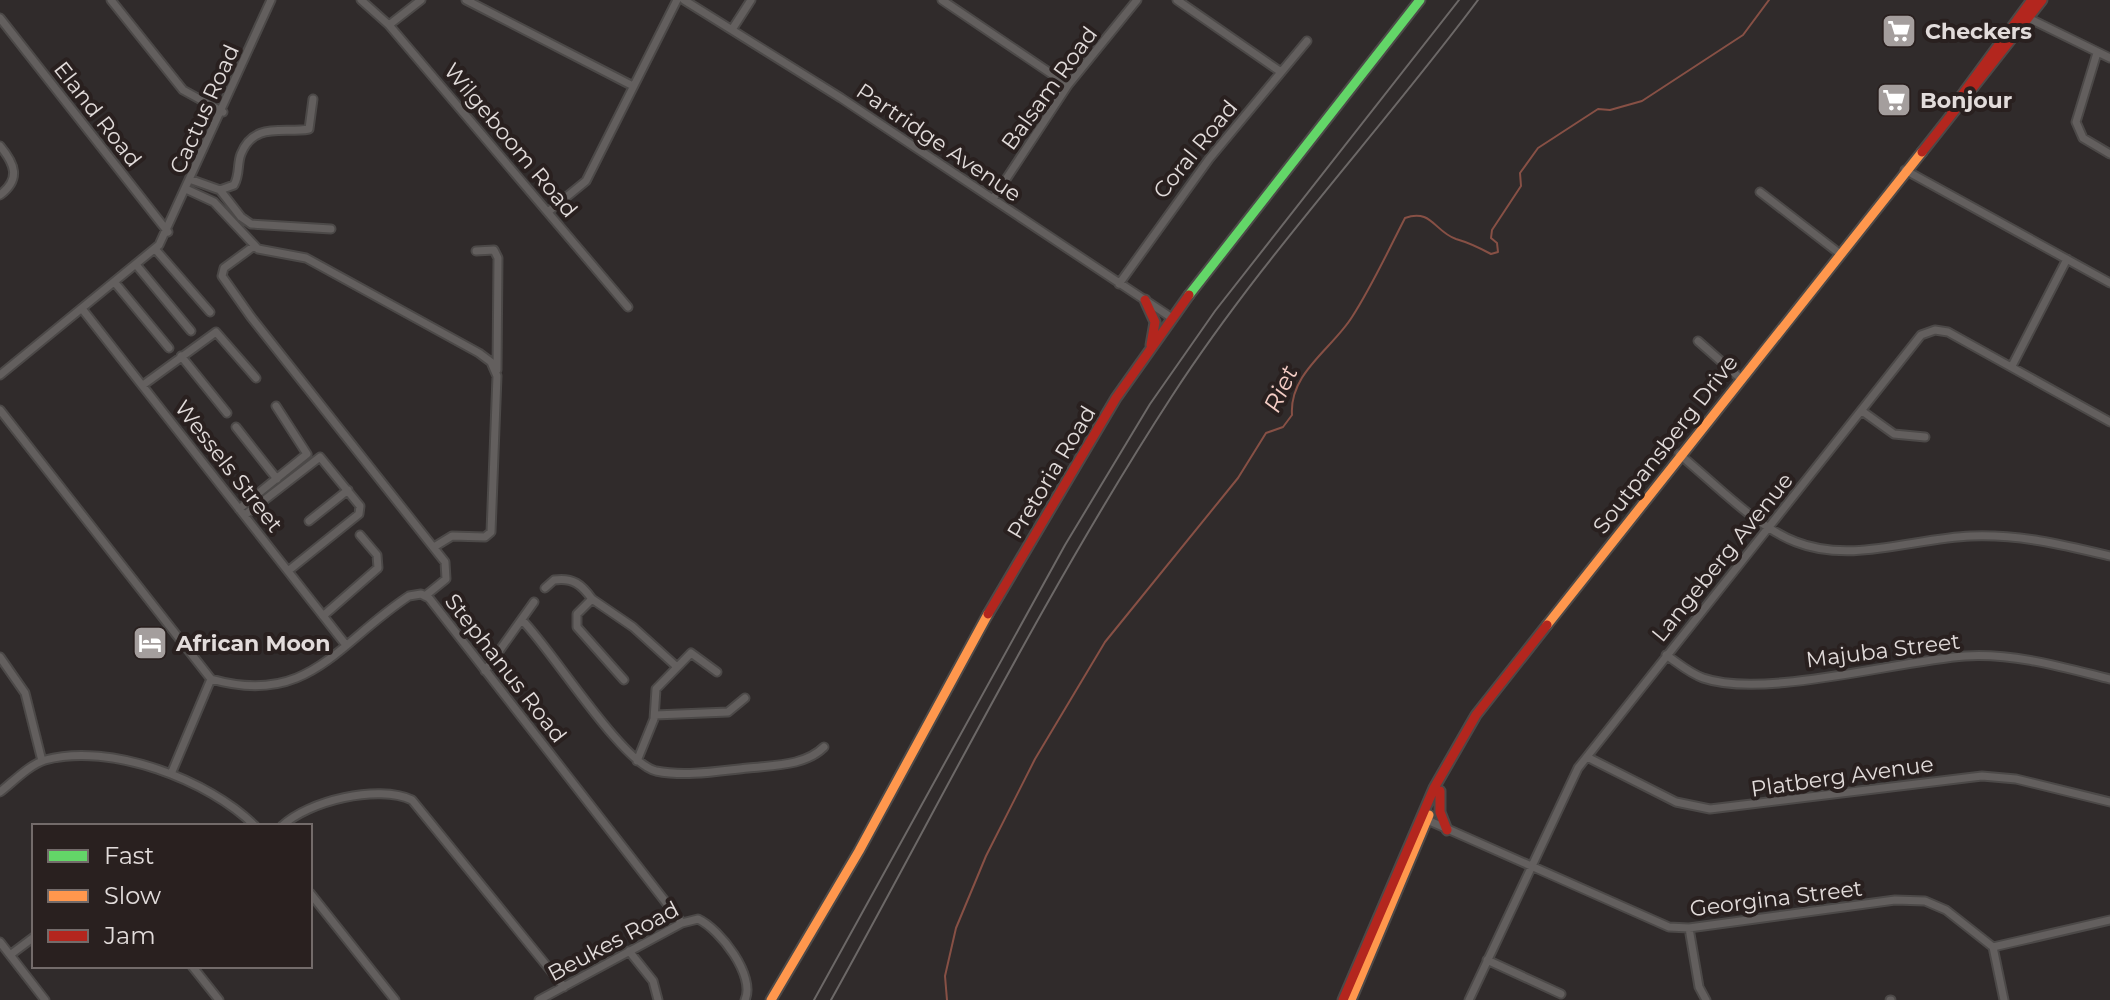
<svg xmlns="http://www.w3.org/2000/svg" width="2110" height="1000" viewBox="0 0 2110 1000" font-family="Montserrat,sans-serif">
<rect width="100%" height="100%" fill="#302b2b"/>
<g fill="none" stroke-linecap="round" stroke-linejoin="round">
<path stroke="#875045" stroke-width="2" d="M947 1000 945 976 956 928 986 856 1035 759 1105 642 1238 478 1266 433 1283 427 1292 415C1289 373 1332 349 1352 317 1372 286 1388 251 1405 218 1431 208 1435 232 1456 239 1470 243 1478 247 1491 254L1498 252 1497 243 1491 238 1492 230 1521 186 1520 173 1538 148 1598 109 1610 110 1642 101 1743 35 1769 0"/>
<g stroke="#4c4948" stroke-width="11">
<path id="street" d="M111 0 183 90 223 112
M361 0 389 25 628 307
M466 0 633 86
M684 0 841 98 1172 318
M942 0 1068 85
M1177 0 1281 72
M2026 17 2110 58
M0 18 168 232
M389 25 421 0
M733 28 751 0
M2097 53 2076 122 2083 138 2110 154
M0 146C15 164 21 179 0 195
M1905 170 2110 283
M192 180 220 190 234 185C240 175 237 164 241 154 254 121 284 134 309 129L313 99
M188 190 214 202 258 249 306 258 479 353 491 362 497 376 491 532 485 537 452 536 434 547
M220 190 241 217 251 224 331 229
M1760 192 1839 253
M993 199 1068 85 1137 0
M548 212 586 181 677 0
M254 246 224 268 222 276 251 317 445 562 446 579 425 596
M156 250 210 312
M476 251 494 250 498 258 497 370
M138 267 191 331
M116 284 169 348
M1119 284 1209 159 1307 41
M83 310 346 645
M1698 341 1740 378
M181 356 227 413
M2012 366 2067 259
M0 375 159 245 271 0
M143 385 216 332 256 378
M0 410 211 679C309 707 337 643 409 596L421 594 429 598 682 923
M1862 411 1894 434 1925 437
M236 427 277 479
M1679 454C1713 482 1756 527 1796 542 1851 564 1915 538 1971 536 2020 534 2064 545 2110 556
M239 509 307 454 276 406
M245 515 320 457 360 506 359 514 288 571
M309 521 348 490
M545 588 554 580C573 577 582 585 592 599
M323 616 378 568 377 555 360 535
M522 620C552 650 622 763 656 771 686 777 719 771 748 768 774 765 805 766 824 747
M1666 655C1678 663 1689 673 1703 678 1764 699 1896 661 1965 656 2015 653 2062 667 2110 679
M0 657 25 693 42 761
M485 671 534 602
M624 680 577 627V614L592 599 633 627 676 666
M655 715 728 712 745 698
M1587 757 1676 802 1710 809 1982 776 2016 779 2110 802
M637 761 654 719 656 689 691 653 717 672
M171 774 211 679
M0 792C13 782 29 765 45 760 110 742 209 780 255 826
M1425 819 1669 927 1689 928 1895 900 1925 901 1946 910 1993 947 2004 1000
M282 826C308 801 378 784 412 800L564 987
M310 893 395 1000
M1689 928 1699 987 1706 1000
M0 942 45 1000
M1993 947 2110 920
M629 951 653 981 658 1000
M10 955 34 937
M1487 960 1561 994
M192 966 219 1000
M539 1000 682 923 698 919C720 929 756 976 745 1000
M1469 1000 1578 768 1921 335 1935 330 1948 332 2110 422
M1890 1000H1891"/>
</g>
<g stroke="#4c4948" stroke-width="13">
<path id="fast" d="M1189 295 1420 0"/>
</g>
<g stroke="#4c4948" stroke-width="13">
<path id="slow" d="M1547 625 1922 152
M771 1000 859 851 988 614
M1351 1000 1429 815"/>
</g>
<g stroke="#4c4948" stroke-width="13">
<path id="jam" d="M1951 110 2032 0
M1922 152 2042 0
M1145 300 1155 322 1151 345
M988 614 1116 398 1189 295
M1440 791V812L1447 830
M1343 1000 1434 788 1476 715 1547 625"/>
</g>
<use href="#street" stroke="#635f5e" stroke-width="7"/>
<use href="#fast" stroke="#63d668" stroke-width="9"/>
<use href="#slow" stroke="#ff974d" stroke-width="9"/>
<use href="#jam" stroke="#b3261e" stroke-width="9"/>
<path stroke="#6c6867" stroke-width="2" d="M814 1000 1065 545 1150 404 1215 311 1459 0
M831 1000C943 798 1046 590 1172 396 1263 256 1378 134 1478 0"/>
</g>
<defs>
<g id="supermarket-square" transform="scale(1.8)"><rect x="-9" y="-9" width="18" height="18" rx="4" fill="#a49e9d" stroke="#29201f"/><path d="M-6-5.5h2.5l.6 2H6L4.5 2H-2.5L-4.4-4H-6ZM-1.5 3.2a1.3 1.3 0 1 0 .1 0ZM3 3.2a1.3 1.3 0 1 0 .1 0Z" fill="#fff"/></g>
<g id="hotel-square" transform="scale(1.8)"><rect x="-9" y="-9" width="18" height="18" rx="4" fill="#a49e9d" stroke="#29201f"/><path d="M-6-4.5h1.5V1H6V5H4.5V3h-9V5H-6ZM-4 0a1.8 1.8 0 1 1 3.6 0ZM.5 0V-2.5h3Q6-2.5 6 0Z" fill="#fff"/></g>
</defs>
<g fill-rule="evenodd">
<use href="#supermarket-square" x="1899" y="31"/>
<use href="#supermarket-square" x="1894" y="100"/>
<use href="#hotel-square" x="150" y="643"/>
</g>
<g text-anchor="middle" stroke-width="8" stroke-linejoin="round" paint-order="stroke">
<g font-size="22" font-weight="bold" fill="#e2dcdb" stroke="#29201f" text-anchor="start">
<text x="1925" y="39">Checkers</text>
<text x="1920" y="108">Bonjour</text>
<text x="176" y="651">African Moon</text>
</g>
<g font-size="22" fill="#e2dcdb" stroke="#29201f">
<text transform="translate(1049 88) rotate(-54)" y="8">Balsam Road</text>
<text transform="translate(204 109) rotate(-66)" y="8">Cactus Road</text>
<text transform="translate(98 114) rotate(52)" y="8">Eland Road</text>
<text transform="translate(511 140) rotate(50)" y="8">Wilgeboom Road</text>
<text transform="translate(939 142) rotate(34)" y="8">Partridge Avenue</text>
<text transform="translate(1195 149) rotate(-51)" y="8">Coral Road</text>
<text transform="translate(1665 444) rotate(-52)" y="8">Soutpansberg Drive</text>
<text transform="translate(229 466) rotate(52)" y="8">Wessels Street</text>
<text transform="translate(1051 472) rotate(-59)" y="8">Pretoria Road</text>
<text transform="translate(1722 557) rotate(-51)" y="8">Langeberg Avenue</text>
<text transform="translate(1883 650) rotate(-7)" y="8">Majuba Street</text>
<text transform="translate(506 668) rotate(52)" y="8">Stephanus Road</text>
<text transform="translate(1842 776) rotate(-8)" y="8">Platberg Avenue</text>
<text transform="translate(1776 898) rotate(-7)" y="8">Georgina Street</text>
<text transform="translate(613 941) rotate(-28)" y="8">Beukes Road</text>
</g>
<g font-size="24" font-style="italic" fill="#f4cdc5" stroke="#29201f">
<text transform="translate(1281 389) rotate(-65)" y="8">Riet</text>
</g>
</g>
<rect x="32" y="824" width="280" height="144" fill="#29201f" stroke="#736b6a" stroke-width="2"/>
<rect x="48" y="850" width="40" height="12" fill="#63d668" stroke="#736b6a" stroke-width="2"/>
<text x="104" y="864" font-size="24" fill="#e2dcdb">Fast</text>
<rect x="48" y="890" width="40" height="12" fill="#ff974d" stroke="#736b6a" stroke-width="2"/>
<text x="104" y="904" font-size="24" fill="#e2dcdb">Slow</text>
<rect x="48" y="930" width="40" height="12" fill="#b3261e" stroke="#736b6a" stroke-width="2"/>
<text x="104" y="944" font-size="24" fill="#e2dcdb">Jam</text>
</svg>
